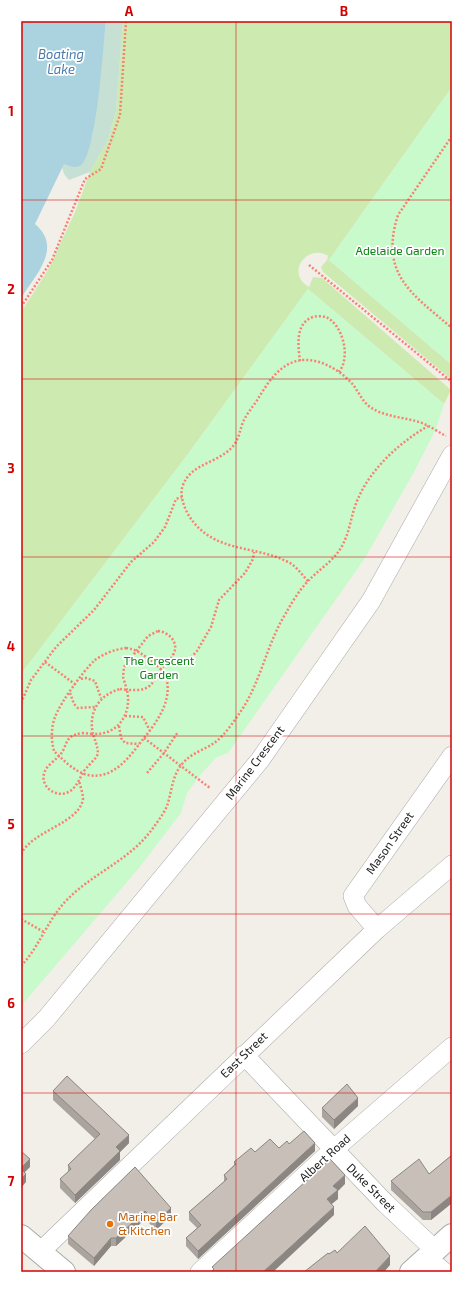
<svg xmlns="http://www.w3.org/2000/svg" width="473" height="1293" viewBox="0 0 473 1293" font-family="'Exo 2',sans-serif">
<rect width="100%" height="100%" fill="#f2efe9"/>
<path fill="#cdebb0" d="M123 21H452V87L329 260 452 365V380L323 272 321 267 327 260 328 256C309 243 284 272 309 287L313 277 322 278 451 390 444 404 308 289 188 454 21 674V312L48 270 75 212 90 172 108 140 116 111Z"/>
<path fill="#c6e0d4" d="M106 21H123L116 111 108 140 90 172 69 180 64 174 62 167 64 164 92 138Z"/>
<path fill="#c8facc" d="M452 87V365L329 260Z
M308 289 444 404 435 431 414 472 365 558 228 753 217 757 201 774 187 793 181 813 139 868 21 1006V674L188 454Z"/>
<path fill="#aad3df" d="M21 21H106C103 45 97 153 81 165 76 169 69 166 64 164L35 224C63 248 36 274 21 298Z"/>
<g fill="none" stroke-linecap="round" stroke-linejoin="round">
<g stroke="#a9a9a9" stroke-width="20">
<path id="minor" d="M377 929 357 906 353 896 452 756
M21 1044 46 1019 260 760 371 601 452 455
M244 1055 385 1203 434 1249
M40 1252 377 929 452 865
M426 1257 444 1272
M200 1272 333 1150 452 1047"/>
</g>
<g stroke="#a9a9a9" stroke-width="24">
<path id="tertiary" d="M21 1236 64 1272
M411 1272 452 1235"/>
</g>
<path stroke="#fa8072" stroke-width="2.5" stroke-dasharray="2 2" stroke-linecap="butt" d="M452 136 398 215C379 274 412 294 452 328
M309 265 452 382
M21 307 52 260 85 179 101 169 120 115 126 21
M300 361C298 346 295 323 313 317 317 316 322 316 326 317 343 325 351 357 339 372
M308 581C301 574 296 565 286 561 253 545 213 553 189 516 184 507 179 495 183 485 191 463 220 463 234 445 239 438 240 430 243 422 246 415 251 409 256 402 267 384 280 361 304 360 322 359 343 372 354 386 359 393 363 402 370 407 385 417 403 417 419 422 429 425 438 432 446 436
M158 631C169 632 180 643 173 655 170 661 165 664 161 669 157 675 154 683 148 687 142 691 134 690 127 690L123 677 124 667 148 636Z
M126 648C136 649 142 654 150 660 156 665 164 670 166 677 173 700 157 722 144 738 130 756 114 780 88 775 76 773 62 759 54 751 51 740 51 728 55 717 60 703 84 670 94 661 102 654 116 649 126 648Z
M45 662 76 685
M166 662 177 664H185L197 651 211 627 219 600 245 573 253 559 254 552
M81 679 86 678 95 681 101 698
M120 689 127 690C132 713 119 735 93 734 88 712 99 695 120 689Z
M70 693 74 704 78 708 95 707
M21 703 31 680 56 647 94 610 131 562 154 542 165 527 176 499 182 497
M125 716 143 717 150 731
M119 726 121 738 125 743 139 744
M82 733 93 734C102 760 98 753 84 771 80 777 77 787 70 791 57 800 38 786 45 771 47 766 54 761 58 757 69 747 62 736 82 733Z
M144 738 210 788
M147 773 164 753 178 732
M21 854C33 830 79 824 83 799 83 793 80 786 79 780
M21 919 44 932
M21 966C39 947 47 922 64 903 89 875 127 862 150 832 156 824 163 815 167 806 172 791 172 776 182 764 191 753 204 750 214 743 224 736 232 724 239 714 261 683 266 645 286 613 292 602 300 589 310 579 321 568 336 559 343 544 350 531 351 515 357 501 370 469 399 443 428 426"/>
<use href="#minor" stroke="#fff" stroke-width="19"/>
<use href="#tertiary" stroke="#fff" stroke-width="22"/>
</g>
<path fill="#aba49e" d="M53 1091 129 1143 120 1152V1160L75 1203 60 1188V1179L68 1172V1165L95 1139 53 1100Z
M358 1106 334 1129 322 1117V1108Z
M289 1144 315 1151 198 1259 186 1246V1238L197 1228 189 1220V1212L224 1182V1175L234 1165V1162L255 1152 279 1148Z
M452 1155V1203L431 1220H423L391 1190V1181L429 1174Z
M135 1167 171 1216 156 1230 145 1219 116 1246H111L94 1266 68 1244V1236Z"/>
<path fill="#8b8681" d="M358 1098V1106L334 1129V1120Z
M129 1135V1143L120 1152V1160L75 1203V1195L116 1147Z
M315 1143V1151L198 1259V1251Z
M30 1159V1167L21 1176V1168Z
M26 1174V1182L21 1188V1179Z
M345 1175V1184L338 1191V1199L327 1208V1199L333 1186Z
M452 1195V1203L431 1220V1212Z
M334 1207V1215L273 1272H263Z
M171 1208V1216L156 1230V1222Z
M145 1211V1219L116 1246V1238Z
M111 1238V1246L94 1266V1258Z
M390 1256V1265L384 1272H375Z"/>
<path fill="#c7bfb8" stroke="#8b8681" d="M67 1076 129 1135 116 1147 120 1151 75 1195 60 1179 71 1169 68 1165 100 1134 53 1091Z
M347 1084 358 1098 334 1120 322 1108Z
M304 1131 315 1143 198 1251 186 1238 201 1225 189 1212 227 1179 224 1175 236 1164 234 1162 251 1148 255 1152 270 1139 279 1148 287 1141 289 1144Z
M21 1151 30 1159 21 1168Z
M452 1155V1195L431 1212H423L391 1181 419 1159 429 1174Z
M330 1159 345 1175 333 1186 338 1190 327 1199 334 1207 263 1272H211L214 1269 212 1267Z
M135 1167 171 1208 156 1222 145 1211 116 1238H111L94 1258 68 1236 91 1210Z
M21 1169 26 1174 21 1179Z
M365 1226 390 1256 375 1272H304L328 1253 329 1254 335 1250 337 1253Z"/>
<path fill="none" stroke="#d40000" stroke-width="1" stroke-opacity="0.55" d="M236 21V1272M21 200H452M21 379H452M21 557H452M21 736H452M21 914H452M21 1093H452"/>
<circle fill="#e8710a" stroke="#fff" stroke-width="1.5" cx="110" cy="1224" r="4"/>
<g text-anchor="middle" stroke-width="3.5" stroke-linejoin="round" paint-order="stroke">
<g font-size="12" fill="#0c8416" stroke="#fff">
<text x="400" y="255">Adelaide Garden</text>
<text x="159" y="665">The Crescent<tspan x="159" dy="14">Garden</tspan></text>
</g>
<g font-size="12" fill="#222" stroke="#fff">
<text transform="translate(255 763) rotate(-53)" y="4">Marine Crescent</text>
<text transform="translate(390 843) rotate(-55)" y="4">Mason Street</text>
<text transform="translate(244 1055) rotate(-44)" y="4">East Street</text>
<text transform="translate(325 1158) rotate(-42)" y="4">Albert Road</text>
<text transform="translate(371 1188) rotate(45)" y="4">Duke Street</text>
</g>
<g font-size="12" fill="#c56008" stroke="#fff" text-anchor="start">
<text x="118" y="1221">Marine Bar<tspan x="118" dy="14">&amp; Kitchen</tspan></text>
</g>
<g font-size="13" font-style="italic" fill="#4a7aab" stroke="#fff">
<text x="61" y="59">Boating<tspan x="61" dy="15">Lake</tspan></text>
</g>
</g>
<rect width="473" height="1293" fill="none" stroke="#ffffff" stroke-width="44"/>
<rect x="22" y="22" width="429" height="1249" fill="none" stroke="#d40000" stroke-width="1.5"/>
<g font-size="13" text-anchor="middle" font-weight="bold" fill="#d40000">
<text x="129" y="16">A</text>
<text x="344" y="16">B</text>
<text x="11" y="116">1</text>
<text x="11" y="294">2</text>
<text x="11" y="473">3</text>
<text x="11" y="651">4</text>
<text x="11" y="829">5</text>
<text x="11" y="1008">6</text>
<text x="11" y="1186">7</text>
</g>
</svg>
